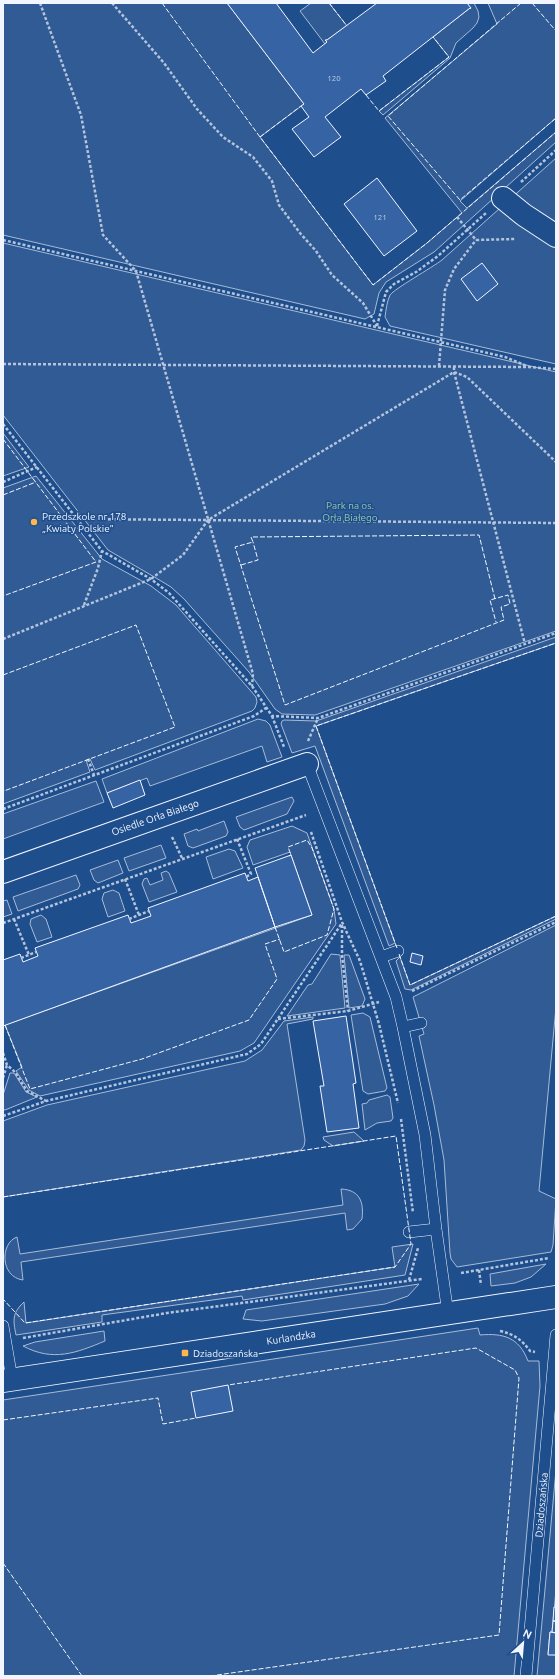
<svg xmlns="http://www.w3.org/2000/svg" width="559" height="1679" viewBox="0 0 559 1679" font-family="Ubuntu,sans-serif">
<rect width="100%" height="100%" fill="#1f4e8c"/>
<path fill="#305b95" stroke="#a8bbd7" d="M3 3H227L304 104 260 137 373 285 427 243 462 213 385 118 497 24 488 3H556V118L460 201 467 208 556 132V142L434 252 386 282 379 293 374 314 365 319 3 235Z
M311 3H329L347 26 327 40H326L327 42 325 44 300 11Z
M467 3H474L478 11 479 17 477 23 473 28 456 43 450 58 383 115 379 111 449 57 433 37 470 8 471 9Z
M556 158V364L390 326 385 317C386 310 387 301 390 295 394 289 433 267 442 260Z
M3 243 556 372V631L315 715 282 714 275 709 249 672 184 599 171 587 156 578 108 550 3 415Z
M3 433 29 467 3 476Z
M36 476 102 559 151 586 176 605 256 697 257 702 255 708 252 711 95 770 90 759 86 760 90 772 3 804V488Z
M556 637V643L316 726 395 943 389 946 315 746 292 753 281 724 282 721 284 720 316 721Z
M258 719 266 721 270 725 282 757 267 762 262 746 150 786 147 778 107 793 102 779Z
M96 781 104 802 3 839V814Z
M292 797 294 801 287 814 244 830 240 827 236 817Z
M224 821 228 832 226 836 193 848 188 846 184 834 197 829 198 831Z
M292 826 307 833 334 909 336 924 254 1043 240 1051 40 1096 29 1090 16 1071 22 1067 5 1025 312 915 290 852 253 865 247 847 250 840Z
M161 845 166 858 129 871 124 858Z
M229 849 235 851 243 868 213 879 206 857Z
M118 860 123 873 98 883 94 880 90 870Z
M166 871 169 873 177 892 149 902 142 884 144 879 147 878 150 885 163 880 161 873Z
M76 875 80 885 78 889 18 911 13 897Z
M113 890 119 893 125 911 108 917 102 899 104 893Z
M7 900 12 914 3 917V901Z
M41 915 46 919 52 937 37 942 30 924 31 919Z
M556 916V919L411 990 405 989 396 961 400 957 410 985Z
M556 925V1007L539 1191 556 1199 553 1245 551 1252 457 1267 451 1259 450 1253 444 1160 434 1105 419 1036 424 1034 413 997Z
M331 954 340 955 345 1008 287 1016 308 985 312 984Z
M344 955H349L365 999 362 1006 349 1008Z
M363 1013 370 1017 387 1088 385 1091 368 1094 363 1091 351 1015Z
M313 1017V1019L287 1024 305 1140 304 1146 301 1150 3 1197V1121L47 1105 245 1061 262 1050 284 1021Z
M10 1073H14L26 1092 37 1097 5 1110 3 1109V1095Z
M387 1095 390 1097 393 1118 391 1121 377 1123 365 1130 362 1104 367 1103 369 1100Z
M354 1132 364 1141 333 1146 324 1140 323 1137Z
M341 1189C360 1190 364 1202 362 1219L353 1229 347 1230 345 1213 21 1262 23 1280C0 1277 0 1243 17 1237L20 1254 343 1205Z
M413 1244 405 1275 243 1300 242 1296 102 1315V1322L16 1335C13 1320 12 1313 24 1302L26 1323 395 1267 392 1247Z
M546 1264 531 1277 515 1283 491 1286 490 1274Z
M419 1284 408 1296 385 1304 262 1321 243 1319 246 1310Z
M478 1328 480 1335C503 1333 519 1337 528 1361H539L540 1386 514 1676H3V1400Z
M104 1331 105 1341C76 1353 53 1362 23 1346L35 1342Z
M556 1470V1590L552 1632H550L548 1654 556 1655V1676H537Z"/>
<path fill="#3563a3" stroke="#f2f6ff" d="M227 3H276L313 53 327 42 325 40H327L377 3H467L471 8H470L383 76 386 81 366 95 361 89 325 117 341 137 314 157 292 129 309 117 301 106 304 104Z
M377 178 417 231 384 256 344 204Z
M482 263 498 284 477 301 461 279Z
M140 780 145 795 113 808 107 793Z
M291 855 312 915 275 927 255 868Z
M245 873 248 881 258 877 275 927 3 1026V960L20 954 23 962 38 956 35 948 128 915 131 923 151 916 148 908Z
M412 953 423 956 421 965 410 962Z
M346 1016 356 1083 353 1084 359 1128 327 1132 320 1086H324L313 1021Z
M228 1385 233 1411 196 1418 191 1392Z
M554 1607H556V1621H553Z
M553 1621H556V1633L552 1632Z
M550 1632 556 1633V1655H548Z"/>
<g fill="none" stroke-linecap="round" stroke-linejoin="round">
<g stroke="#f2f6ff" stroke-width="12">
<path id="service" d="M307 764 396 997 403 1027 425 1135 436 1229 448 1314
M381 957 398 951
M403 1027 421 1023
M409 1232 436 1229
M3 1326 12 1379
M526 1676 556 1335"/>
</g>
<g stroke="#f2f6ff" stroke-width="24">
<path id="minor" d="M503 198 524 215 556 236
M3 872 307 764
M3 1381 556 1297"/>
</g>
<path stroke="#b3c4dc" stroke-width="2.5" stroke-dasharray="3 2" stroke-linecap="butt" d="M40 3 81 115 103 235 136 271 253 674 252 686
M112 3 164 63 197 109 223 137 253 157 272 181 279 205 300 233 316 251 332 275 363 303 377 326
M521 182 556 150
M457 217 476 240 516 239
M3 240 505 357 527 366
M377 326 386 292 394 284 416 272 438 256 486 213
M3 364 529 367 556 369
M439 366 445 290 454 269 476 240
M454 367V372L525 644
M3 424 102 551 151 579 169 593 252 686 272 716 318 718 556 633
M3 482 37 467
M78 519 556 523
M84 605 98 568 102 551
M3 639 151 579 183 555 208 520 454 372 467 377 556 462
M272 716 284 747
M308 741 318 718
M88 759 94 775
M3 809 254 716 266 708
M311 832 342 922 360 961 379 1024 398 1103
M172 837 182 858
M237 839 251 874 246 877
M125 879 139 915
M14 919 29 955
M129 919 149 911
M3 923 306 815
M342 925V955L348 1011
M21 958 36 952
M412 991 556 922
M278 1019 348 1011 379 1002
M3 1053 7 1065 15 1072 27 1091 46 1101
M3 1078 7 1065
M3 1116 46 1101 247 1054 261 1044 342 923
M401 1119 413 1213
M479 1270 481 1285
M461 1273 549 1258
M409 1280 418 1248
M500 1331C514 1334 522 1340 530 1351L535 1352
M23 1338 167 1313 422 1279"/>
<use href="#service" stroke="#1f4e8c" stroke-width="11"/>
<use href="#minor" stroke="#1f4e8c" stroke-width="22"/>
<path stroke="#f2f6ff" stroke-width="1" stroke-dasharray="5 2" stroke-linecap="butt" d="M162 3 260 137 373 285 427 243 556 132
M329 3 347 26
M521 3 388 116 460 200 556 118
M532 3 556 31
M366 95 379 111 449 57 433 37
M260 137 301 106
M3 439 96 562 3 596
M3 495 36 482
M241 565 258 560 253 542
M495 599 479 535 251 537 253 542 235 547 285 705 504 620 501 607 510 604 508 595 490 600 496 622
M3 675 136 625 175 727 4 791 3 789
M275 927 284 952 327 935 334 909 312 848 307 840 288 847 291 855 289 856
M397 948 316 726 556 643
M399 954 410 985 556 916
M5 1025 30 1089 142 1059 249 1020 277 979 265 944 280 939
M3 1197 396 1136 411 1244 395 1267 25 1323 3 1299
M3 1420 158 1398 163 1424 196 1418
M3 1563 82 1676
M210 1676 499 1635 519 1378 515 1370 476 1348 228 1385"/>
</g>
<g fill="#ffb74d" stroke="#1f4e8c" stroke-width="1.5">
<circle cx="34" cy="522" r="4"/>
<rect x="181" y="1349" width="8" height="8" rx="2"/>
</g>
<g text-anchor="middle" stroke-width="3" stroke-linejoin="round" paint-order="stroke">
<g font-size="8" fill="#c3d1e8">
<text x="334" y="81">120</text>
<text x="380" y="220">121</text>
</g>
<g font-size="10" fill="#97c8a6" stroke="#1f4e8c">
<text x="350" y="509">Park na os.<tspan x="350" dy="12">Orła Białego</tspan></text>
</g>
<g font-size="10" fill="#f2f6ff" stroke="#1f4e8c" text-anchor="start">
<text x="42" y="520">Przedszkole nr 178<tspan x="42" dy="12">„Kwiaty Polskie”</tspan></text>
<text x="193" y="1357">Dziadoszańska</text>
</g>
<g font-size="10" fill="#f2f6ff" stroke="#1f4e8c">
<text transform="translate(155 817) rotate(-19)" y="4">Osiedle Orła Białego</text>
<text transform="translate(291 1337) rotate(-9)" y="4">Kurlandzka</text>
<text transform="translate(541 1505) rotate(-85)" y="4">Dziadoszańska</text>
</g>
</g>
<rect width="559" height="1679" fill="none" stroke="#f2f6ff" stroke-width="8"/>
<g transform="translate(523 1643) rotate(26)" stroke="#1f4e8c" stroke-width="3" paint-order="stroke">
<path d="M0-3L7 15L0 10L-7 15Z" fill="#f2f6ff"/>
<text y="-6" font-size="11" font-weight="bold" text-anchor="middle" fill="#f2f6ff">N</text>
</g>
</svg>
